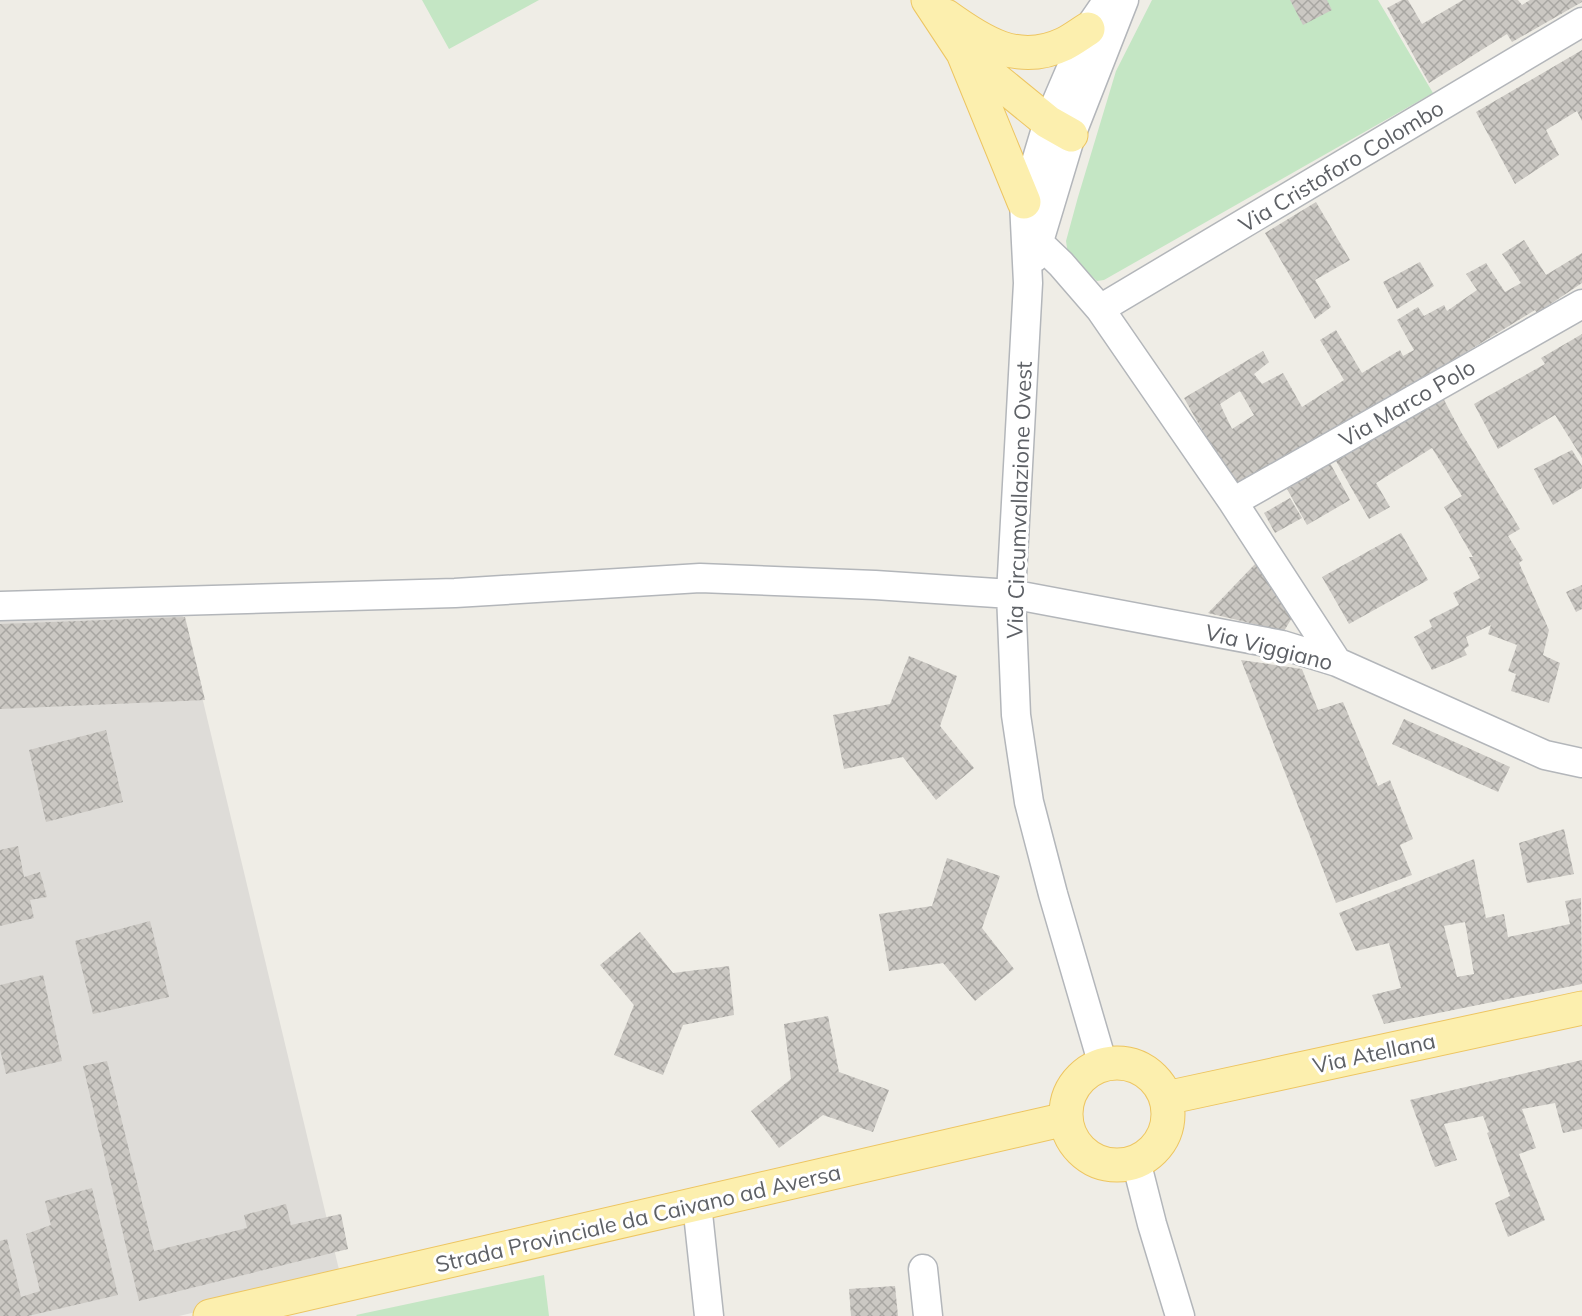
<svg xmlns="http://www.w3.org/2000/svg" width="1582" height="1316" viewBox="0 0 1582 1316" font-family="Mulish,sans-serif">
<defs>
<pattern id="building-cross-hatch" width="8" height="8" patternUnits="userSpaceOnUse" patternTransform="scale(1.5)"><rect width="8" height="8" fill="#cbc8c3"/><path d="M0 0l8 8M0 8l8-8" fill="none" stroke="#a8a6a2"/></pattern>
</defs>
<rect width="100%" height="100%" fill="#efede6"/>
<path fill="#dedcd8" d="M176 588 341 1278 179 1316H0V592Z"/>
<path fill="#c4e6c4" d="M422 0H539L449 49Z
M1152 0H1378L1433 93 1104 280 1097 281 1068 255 1066 241 1078 197 1116 71Z
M544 1275 549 1316H357L356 1315Z"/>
<path fill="url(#building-cross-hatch)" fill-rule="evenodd" d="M1290 0H1327L1332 10 1303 25Z
M1402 0H1408L1422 24 1463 0H1518L1522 5 1530 0H1582V2L1512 42 1507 34 1429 83 1387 8Z
M1582 50V121L1577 111 1546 130 1559 155 1515 184 1476 112Z
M1316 202 1350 260 1315 280 1331 307 1315 319 1265 233Z
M1524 240 1546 275 1582 253V283L1537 313 1535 310 1419 381 1235 488 1184 398 1263 351 1269 362 1254 374 1262 384 1283 373 1302 407 1344 380 1320 340 1336 330 1362 373 1400 350 1403 356 1414 350 1397 320 1418 307 1424 316 1444 305 1447 311 1477 290 1466 274 1486 263 1505 292 1521 283 1502 254ZM1240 391 1254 415 1232 429 1220 404Z
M1420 262 1434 286 1397 309 1383 282Z
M1582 334V458L1555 415 1498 449 1474 404 1545 364 1541 358Z
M1443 398 1461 432 1520 529 1508 536 1523 560 1519 563 1549 630 1543 655 1560 663 1549 703 1511 691 1516 674 1508 671 1517 645 1488 634 1491 625 1466 637 1469 646 1464 649 1467 655 1432 670 1414 637 1432 627 1429 620 1459 605 1453 593 1480 578 1469 557H1473L1444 507 1462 496 1432 448 1376 483 1390 507 1369 519 1336 461Z
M1572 450 1582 466V488L1553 505 1534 469Z
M1330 463 1350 500 1307 525 1287 489Z
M1290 498 1302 518 1275 533 1264 513Z
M1401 533 1428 580 1349 624 1322 577Z
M1256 563 1292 618 1284 631 1208 613Z
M1582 585V609L1576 612 1566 592Z
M185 617 205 700 0 709V624Z
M909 656 957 676 940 726 974 768 936 800 903 757 844 769 833 715 890 704Z
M1241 660 1302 669 1318 710 1343 702 1378 786 1390 780 1413 839 1400 845 1412 875 1336 903Z
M1404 719 1510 767 1498 792 1392 744Z
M106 730 123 802 46 822 29 750Z
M1564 829 1574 874 1527 883 1519 843Z
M18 846 24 877 40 872 47 897 30 900 34 918 0 926V850Z
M947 858 1000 876 982 928 1014 969 975 1001 943 963 889 971 879 914 932 906Z
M1474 859 1486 918 1504 914 1508 937 1570 924 1565 901 1581 898 1582 984 1384 1024 1372 995 1401 988 1389 943 1356 951 1339 913ZM1465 922 1474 974 1457 977 1444 926Z
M150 921 169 997 93 1014 75 941Z
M640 932 673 973 729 966 734 1015 683 1025 663 1075 614 1055 634 1005 600 965Z
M43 975 62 1061 6 1074 0 1049V985Z
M828 1016 839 1072 889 1090 873 1132 823 1115 779 1148 751 1111 791 1079 784 1024Z
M1582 1060V1129L1563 1133 1555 1103 1522 1109 1536 1148 1519 1154 1545 1220 1508 1237 1495 1203 1510 1196 1487 1133 1489 1132 1483 1116 1444 1124 1457 1160 1435 1167 1410 1100Z
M107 1061 154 1251 247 1228 244 1215 286 1204 291 1225 341 1214 348 1249 139 1301 83 1066Z
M92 1188 118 1295 28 1316H0V1241L7 1239 21 1297 40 1291 26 1234 51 1225 45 1201Z
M895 1286 898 1316H851L849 1289Z"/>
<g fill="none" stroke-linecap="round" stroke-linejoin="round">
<g stroke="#b3b6ba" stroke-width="31">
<path id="minor" d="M1039 243 1061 264 1100 309 1233 502 1337 662
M1034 258 1071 135 1124 0
M1100 309 1582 22
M1233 502 1582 304
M0 606 455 593 700 578 875 585 1011 594 1282 645 1337 662 1545 755 1582 763
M1103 1065 1053 894 1029 802 1016 715 1011 594 1028 283 1024 202 1048 122 1088 29 1108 0
M1136 1161 1152 1224 1180 1316
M697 1204 709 1316
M923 1269 928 1316"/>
</g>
<g stroke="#edc561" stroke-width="35">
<path id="major" d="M928 0 963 53 1024 202
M946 16C982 42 1018 66 1064 44 1072 40 1080 34 1088 29
M967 56 1048 122 1071 135
M1066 1114a51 51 0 1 1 102 0a51 51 0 1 1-102 0Z
M1166 1098 1582 1008
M210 1316 1066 1119"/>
</g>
<use href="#minor" stroke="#fff" stroke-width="28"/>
<use href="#major" stroke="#fcefae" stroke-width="33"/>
</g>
<g text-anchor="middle" stroke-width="6" stroke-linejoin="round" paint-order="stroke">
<g font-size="22" fill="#5e6166" stroke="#fff">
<text transform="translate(1341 166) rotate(-31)" y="8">Via Cristoforo Colombo</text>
<text transform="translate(1407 403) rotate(-30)" y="8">Via Marco Polo</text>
<text transform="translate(1019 500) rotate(-88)" y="8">Via Circumvallazione Ovest</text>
<text transform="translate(1269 647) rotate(14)" y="8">Via Viggiano</text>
<text transform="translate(1374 1053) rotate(-12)" y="8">Via Atellana</text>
<text transform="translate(638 1218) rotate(-13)" y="8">Strada Provinciale da Caivano ad Aversa</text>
</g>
</g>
</svg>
